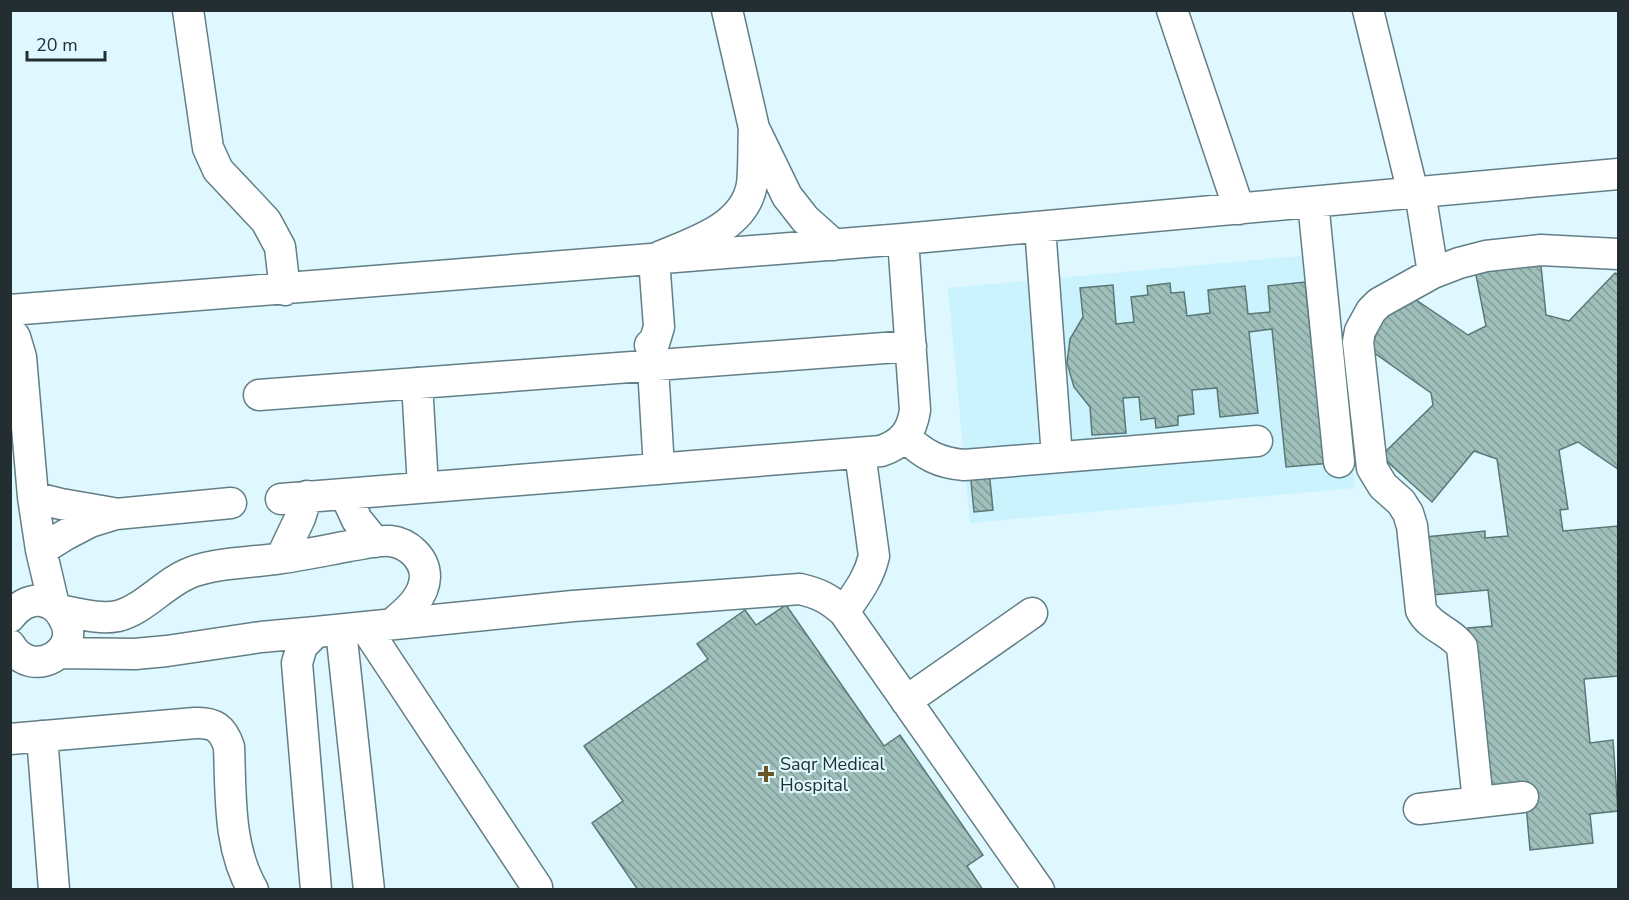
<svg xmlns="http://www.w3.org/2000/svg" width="1629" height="900" viewBox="0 0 1629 900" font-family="'Nunito Sans',sans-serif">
<defs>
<pattern id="building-back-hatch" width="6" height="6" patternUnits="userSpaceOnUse" patternTransform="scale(1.5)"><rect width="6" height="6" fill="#9fbfbb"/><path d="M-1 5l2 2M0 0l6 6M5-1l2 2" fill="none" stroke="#819c99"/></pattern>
</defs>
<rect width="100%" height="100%" fill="#dff8ff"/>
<path fill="#caf3fe" d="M1333 253 1355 488 970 523 948 288Z"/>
<path fill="url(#building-back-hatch)" stroke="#5a7876" stroke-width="1.5" d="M1540 256 1546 315 1569 321 1615 273 1618 274V469L1578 442 1559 450 1568 509 1560 510 1563 531 1618 526V676L1584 679 1590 743 1613 740 1618 811 1590 814 1593 843 1530 850 1525 793 1485 797 1468 628 1492 626 1488 590 1421 596 1415 538 1485 531V538L1508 536 1497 459 1474 451 1432 502 1381 456 1433 405 1431 393 1370 350 1382 320 1390 311 1410 296 1468 335 1486 326 1474 265Z
M1305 282 1312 348 1319 347 1331 463 1286 467 1272 329 1249 332 1258 413 1220 417 1217 388 1192 390 1194 414 1178 416V425L1156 428 1155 418 1141 420 1139 397 1123 398 1126 433 1092 435 1090 407 1074 387 1067 363 1070 339 1083 317 1080 288 1113 285 1116 324 1134 322 1131 297 1148 295 1147 286 1170 283 1171 293 1184 292 1187 316 1210 313 1208 290 1245 286 1248 314 1270 312 1268 286Z
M989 470 993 510 974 512 970 471Z
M786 605 884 746 900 735 983 855 967 866 983 890H638L592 823 623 801 584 746 708 659 697 644 745 610 756 625Z"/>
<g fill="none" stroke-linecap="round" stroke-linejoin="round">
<g stroke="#627f86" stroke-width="33">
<path id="minor" d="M188 10 208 148 218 170 266 221 280 247 285 290
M727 10 754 128 787 196 805 219 834 245
M1172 10 1239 209
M1368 10 1413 193
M1420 192 1433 273
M1313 202 1339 462
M1040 227 1057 457
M10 310 903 239 1618 174
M10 331 15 337 21 357 33 497 41 550 54 605
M650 345 652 350 659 469
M652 350 659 327 654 259C690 243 745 229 752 184 754 166 753 146 754 128
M417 383 423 487
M259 395 911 346
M906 437C923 455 940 463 964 465L1257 441
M345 494 357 520 375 542
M33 497 61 504 113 513
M281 499 881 451C902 444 912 432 915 410L903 239
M41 550 65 535 90 522 116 514 231 503
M281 558 300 518 307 496
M59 610C78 613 98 620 118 616 145 609 165 582 192 572 220 562 252 563 282 558 304 555 327 550 349 546 363 544 377 540 390 541 408 543 425 558 425 577 424 598 407 611 392 624
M844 612C857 593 869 578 874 556L860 453
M10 617C17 607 29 599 41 601 52 603 58 608 63 617 85 651 31 682 10 645
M365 627 537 887
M341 630 369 890
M60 653 135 654 167 651 261 637 316 632
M906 701 1032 613
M42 736 54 890
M10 739 195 723C214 722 223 728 229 747 231 795 228 847 253 890
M1478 802 1462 647C1451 631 1430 628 1421 610L1412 526 1408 513 1401 502 1383 486 1372 468 1358 342 1360 331 1371 311 1379 303 1433 273 1459 263 1486 256 1541 250 1618 254
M1419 809 1523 797
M316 890 297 663 302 646 316 632 573 606 800 589C818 593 830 599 844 612L1039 890"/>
</g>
<use href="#minor" stroke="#fff" stroke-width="30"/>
</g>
<path fill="#6c5525" stroke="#dff8ff" stroke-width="2" d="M763 765h6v6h6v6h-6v6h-6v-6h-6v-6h6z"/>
<g text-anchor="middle" stroke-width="4.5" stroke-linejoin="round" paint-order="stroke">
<g font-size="18" fill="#222e31" stroke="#dff8ff" text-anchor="start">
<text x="780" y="770">Saqr Medical<tspan x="780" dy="21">Hospital</tspan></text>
</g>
</g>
<rect width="1629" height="900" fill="none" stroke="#222e31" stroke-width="24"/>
<path d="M27 51v9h78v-9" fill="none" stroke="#222e31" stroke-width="3"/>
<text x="36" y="51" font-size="18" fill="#222e31" stroke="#dff8ff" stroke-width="4.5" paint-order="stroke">20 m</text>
</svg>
